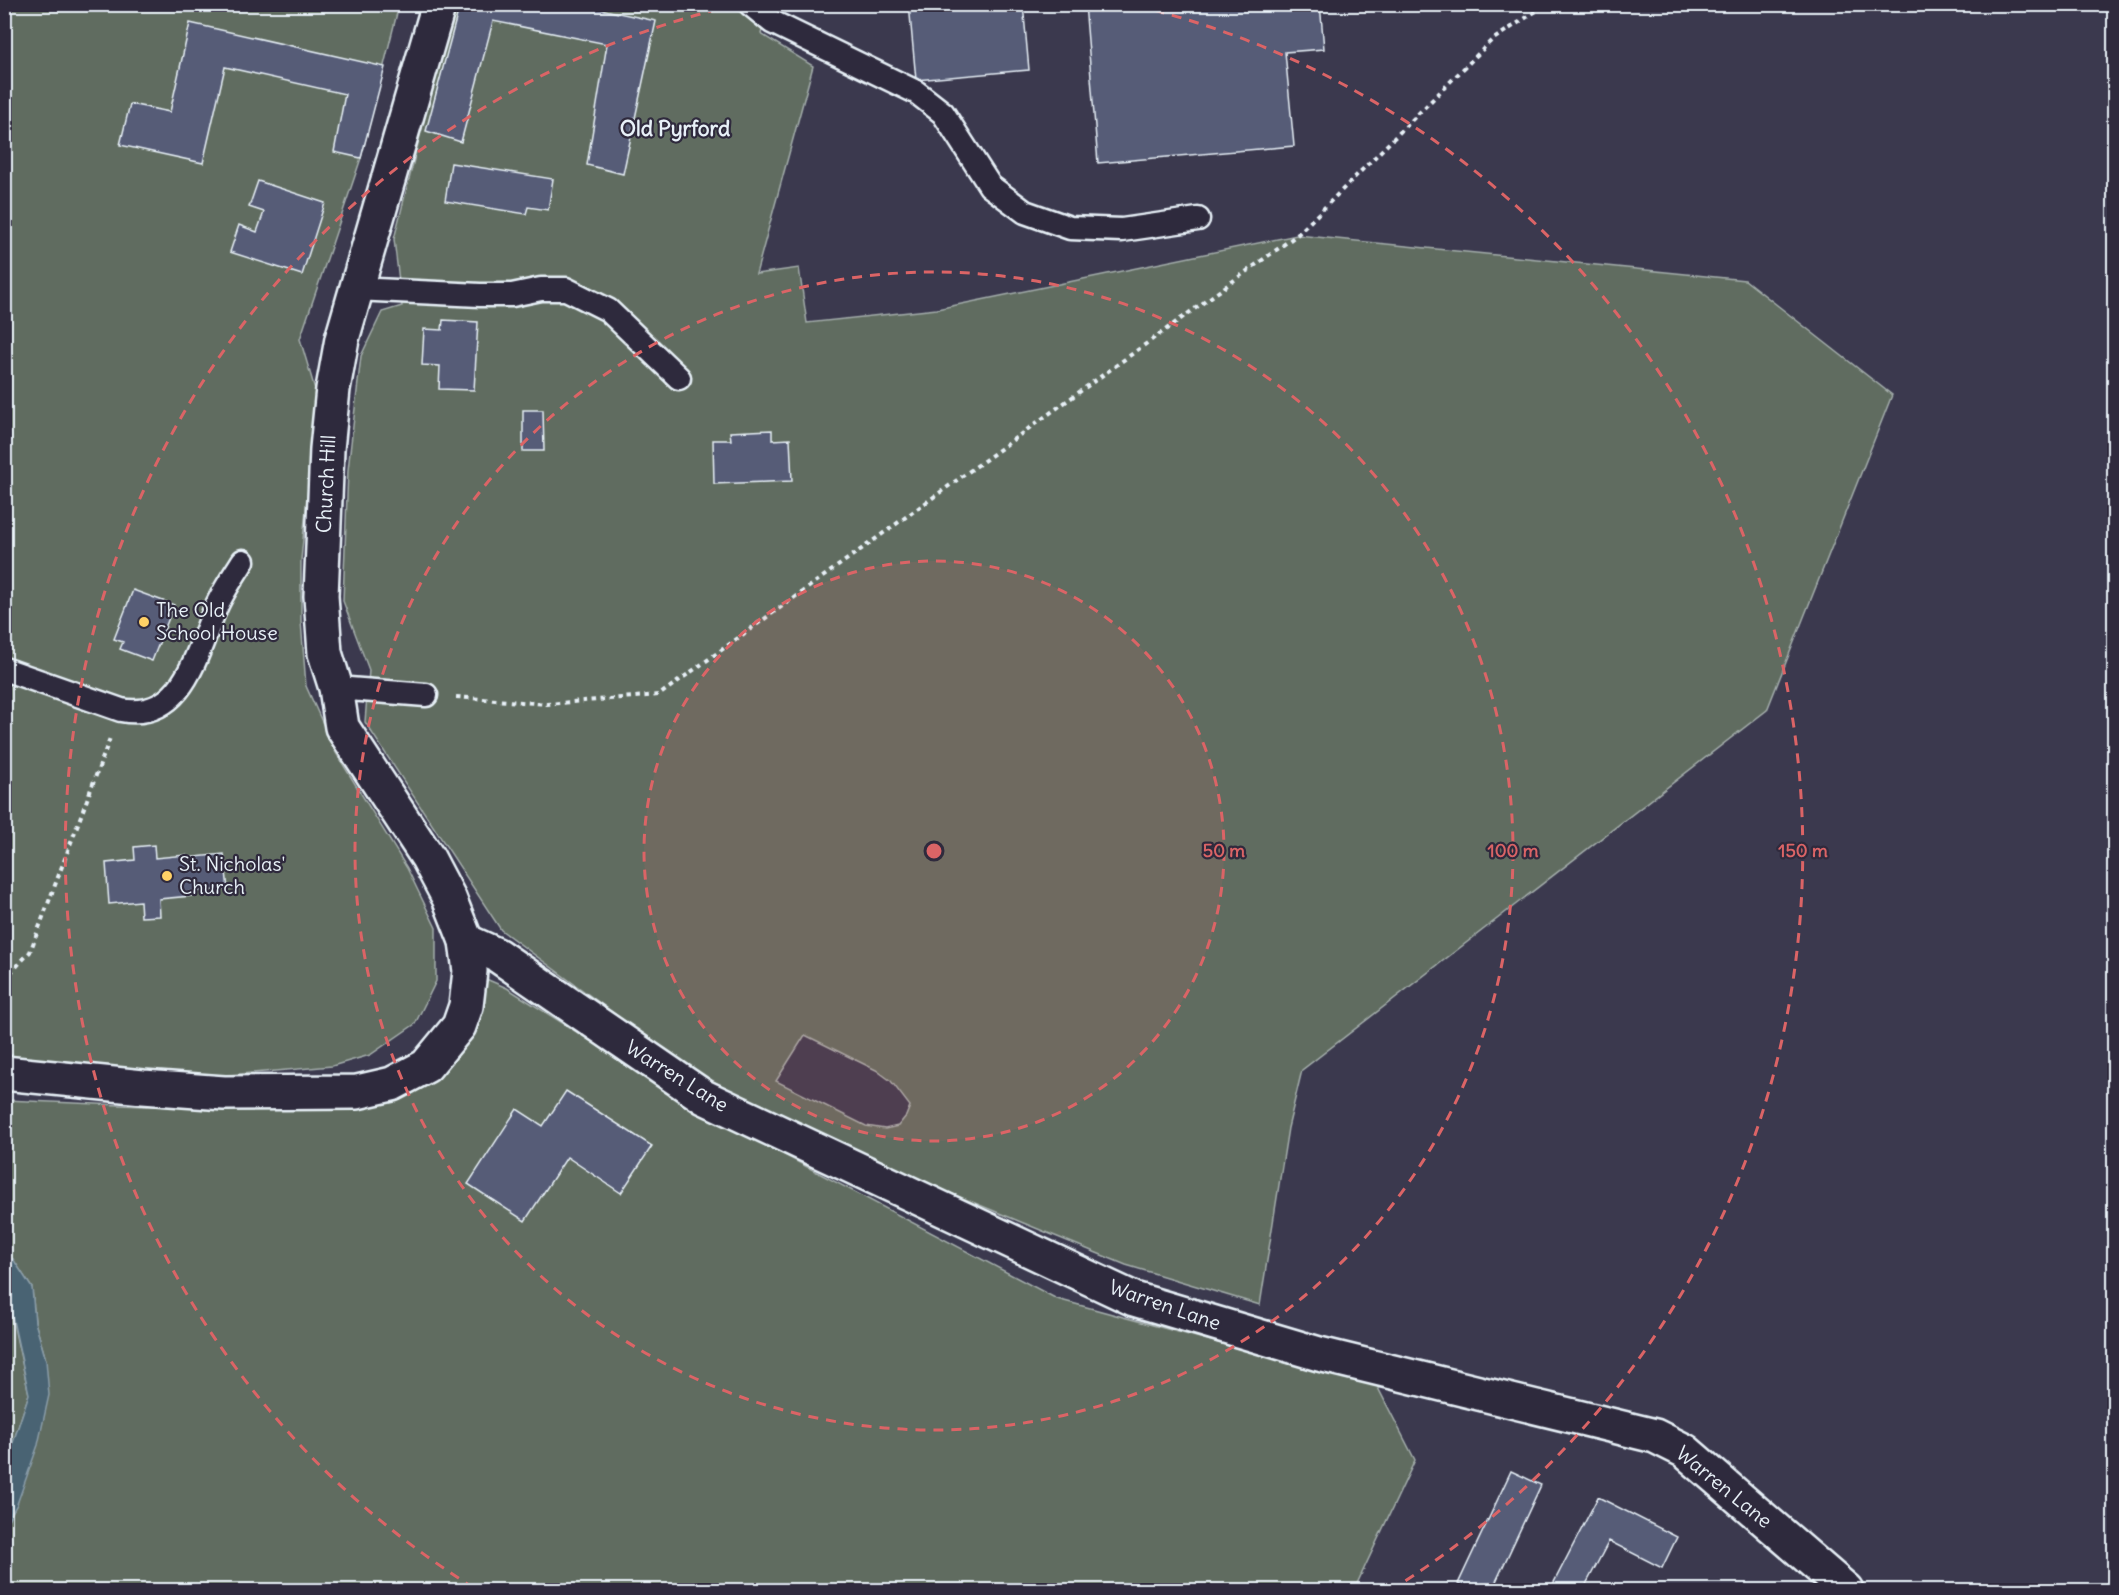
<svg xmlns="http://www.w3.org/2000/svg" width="2119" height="1595" viewBox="0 0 2119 1595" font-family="Delius,sans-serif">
<rect width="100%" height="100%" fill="#3b394e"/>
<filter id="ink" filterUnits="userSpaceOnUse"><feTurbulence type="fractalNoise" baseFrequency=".0167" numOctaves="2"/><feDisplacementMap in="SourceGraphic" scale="12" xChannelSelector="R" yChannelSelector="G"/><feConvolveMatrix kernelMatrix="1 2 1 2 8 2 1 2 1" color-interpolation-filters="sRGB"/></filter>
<g filter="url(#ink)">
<path fill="#616c60" stroke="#a4aeac" stroke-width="1.5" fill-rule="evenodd" d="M5 5H399L361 158 300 339 317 396 301 560V621L306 686 336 753 407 868 436 928V981L415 1024 370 1055 332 1066 217 1076 139 1074 5 1059Z
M453 5H769L761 34 813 66 756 274 799 268 807 323 937 309 1297 235 1745 280 1892 395 1767 710 1302 1070 1288 1128 1260 1305 1126 1265 899 1172 692 1071 501 930 365 722 369 670 343 601 348 470 361 356 382 312 402 306 394 239ZM805 1035 876 1070 891 1081 910 1106 906 1116 898 1126 885 1129 866 1126 776 1081Z
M479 976 507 988 705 1113 1057 1299 1377 1386 1415 1460 1354 1590H5L4 1525 17 1504 46 1360 35 1322 32 1288 13 1259 5 1256V1100L143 1106 362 1104 429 1072Z
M4 1283 29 1394 5 1467H4Z"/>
<path fill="#4a6373" stroke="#899ca8" stroke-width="1.5" d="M5 1256 13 1259 32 1288 35 1322 46 1360 49 1395 38 1445 17 1504 5 1525V1467L29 1394 5 1283Z"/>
<path fill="#565c77" stroke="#e8f1f8" stroke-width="1.5" d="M460 4H577L656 21 623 174 587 165 607 44 493 21 461 142 426 131Z
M909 4H1023L1029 70 916 80Z
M1085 4H1320L1324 49 1285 52 1294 146 1098 163Z
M190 23 385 67 361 158 334 152 345 94 225 67 203 163 120 145 130 104 170 112Z
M451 163 553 179 548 210 528 207 526 214 445 201Z
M258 181 325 203 302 275 230 252 239 225 257 232 264 212 249 207Z
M443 320 478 322 474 390 439 389 440 366 422 365 424 329 442 330Z
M523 410H543L544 451H523Z
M772 430V440L790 439 792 481 714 484 713 440H731L730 432Z
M133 590 174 605 152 661 120 649 123 642 114 639Z
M154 845 155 858 186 855V858L224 854 228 889 190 892 191 896 159 899 160 916 141 917 140 901 109 904 106 863 135 860 134 847Z
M566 1091 652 1146 621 1193 567 1157 525 1221 468 1184 517 1109 543 1126Z
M1511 1471 1541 1485 1492 1590H1471L1458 1584Z
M1598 1497 1677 1537 1662 1568 1609 1541 1583 1590H1550Z"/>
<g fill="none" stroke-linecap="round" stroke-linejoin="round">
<g stroke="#e8f1f8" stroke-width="27">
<path id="lane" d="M750 4 772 22 916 92 943 113 990 186 1025 212 1070 228 1122 230 1198 219
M355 289 480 295H512L541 289H566L608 310 679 378
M4 669 121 710C185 722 197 649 217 605 224 590 234 575 243 561
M336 688 426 695"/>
</g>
<g stroke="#e8f1f8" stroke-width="38">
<path id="street" d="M466 941 497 955 704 1097 1134 1299 1319 1354 1655 1436 1685 1451 1846 1590"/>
</g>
<g stroke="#e8f1f8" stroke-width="38">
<path id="secondary" d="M4 1073 143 1087 224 1093 357 1092 392 1084 426 1066 459 1026 466 1006 470 971 466 941 449 898 428 858 342 727 336 688 325 653 321 596 327 449 333 389 342 339 439 4"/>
</g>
<path stroke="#e8f1f8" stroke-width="4" stroke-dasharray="4.5 4.5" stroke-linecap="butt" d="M456 697 547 704 659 695 1297 235 1492 40 1547 4
M4 980 30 952 110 738"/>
<use href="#lane" stroke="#2f2a3d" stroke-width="22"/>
<use href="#street" stroke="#2f2a3d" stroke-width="33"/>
<use href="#secondary" stroke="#2f2a3d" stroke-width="33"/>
</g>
</g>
<circle cx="934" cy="851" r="290" fill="#db6466" fill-opacity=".12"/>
<g fill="none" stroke="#db6466" stroke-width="3" stroke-dasharray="10 8">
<circle cx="934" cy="851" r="290"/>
<circle cx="934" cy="851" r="579"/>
<path d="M474 1588A869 869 0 0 1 731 6M1137 6A869 869 0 0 1 1394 1588"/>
</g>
<g fill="#ffd166" stroke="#2f2a3d" stroke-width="2">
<circle cx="144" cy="622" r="6"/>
<circle cx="167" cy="876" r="6"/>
</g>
<g text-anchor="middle" stroke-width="4.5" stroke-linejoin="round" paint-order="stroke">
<g font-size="20" fill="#e8f1f8" stroke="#2f2a3d">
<text transform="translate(326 484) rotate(-87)" y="7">Church Hill</text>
<text transform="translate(677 1076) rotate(32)" y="7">Warren Lane</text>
<text transform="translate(1165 1305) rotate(19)" y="7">Warren Lane</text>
<text transform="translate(1724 1487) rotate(39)" y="7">Warren Lane</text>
</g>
<g font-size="20" fill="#e8f1f8" stroke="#2f2a3d" text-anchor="start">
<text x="156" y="617">The Old<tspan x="156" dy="23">School House</tspan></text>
<text x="179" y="871">St. Nicholas'<tspan x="179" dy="23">Church</tspan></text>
</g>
<g font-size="21" font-weight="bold" fill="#e8f1f8" stroke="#2f2a3d">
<text x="675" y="136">Old Pyrford</text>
</g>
</g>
<circle cx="934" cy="851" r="9" fill="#db6466" stroke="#2f2a3d" stroke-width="3"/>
<g font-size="18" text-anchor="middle" font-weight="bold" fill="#db6466" stroke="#2f2a3d" stroke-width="4.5" stroke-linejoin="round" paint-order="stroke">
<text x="1224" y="857">50 m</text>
<text x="1513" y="857">100 m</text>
<text x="1803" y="857">150 m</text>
</g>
<rect width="2119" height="1595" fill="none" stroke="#2f2a3d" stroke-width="24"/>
<rect x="12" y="12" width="2095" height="1571" fill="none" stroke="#e8f1f8" stroke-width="2" filter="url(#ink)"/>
</svg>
